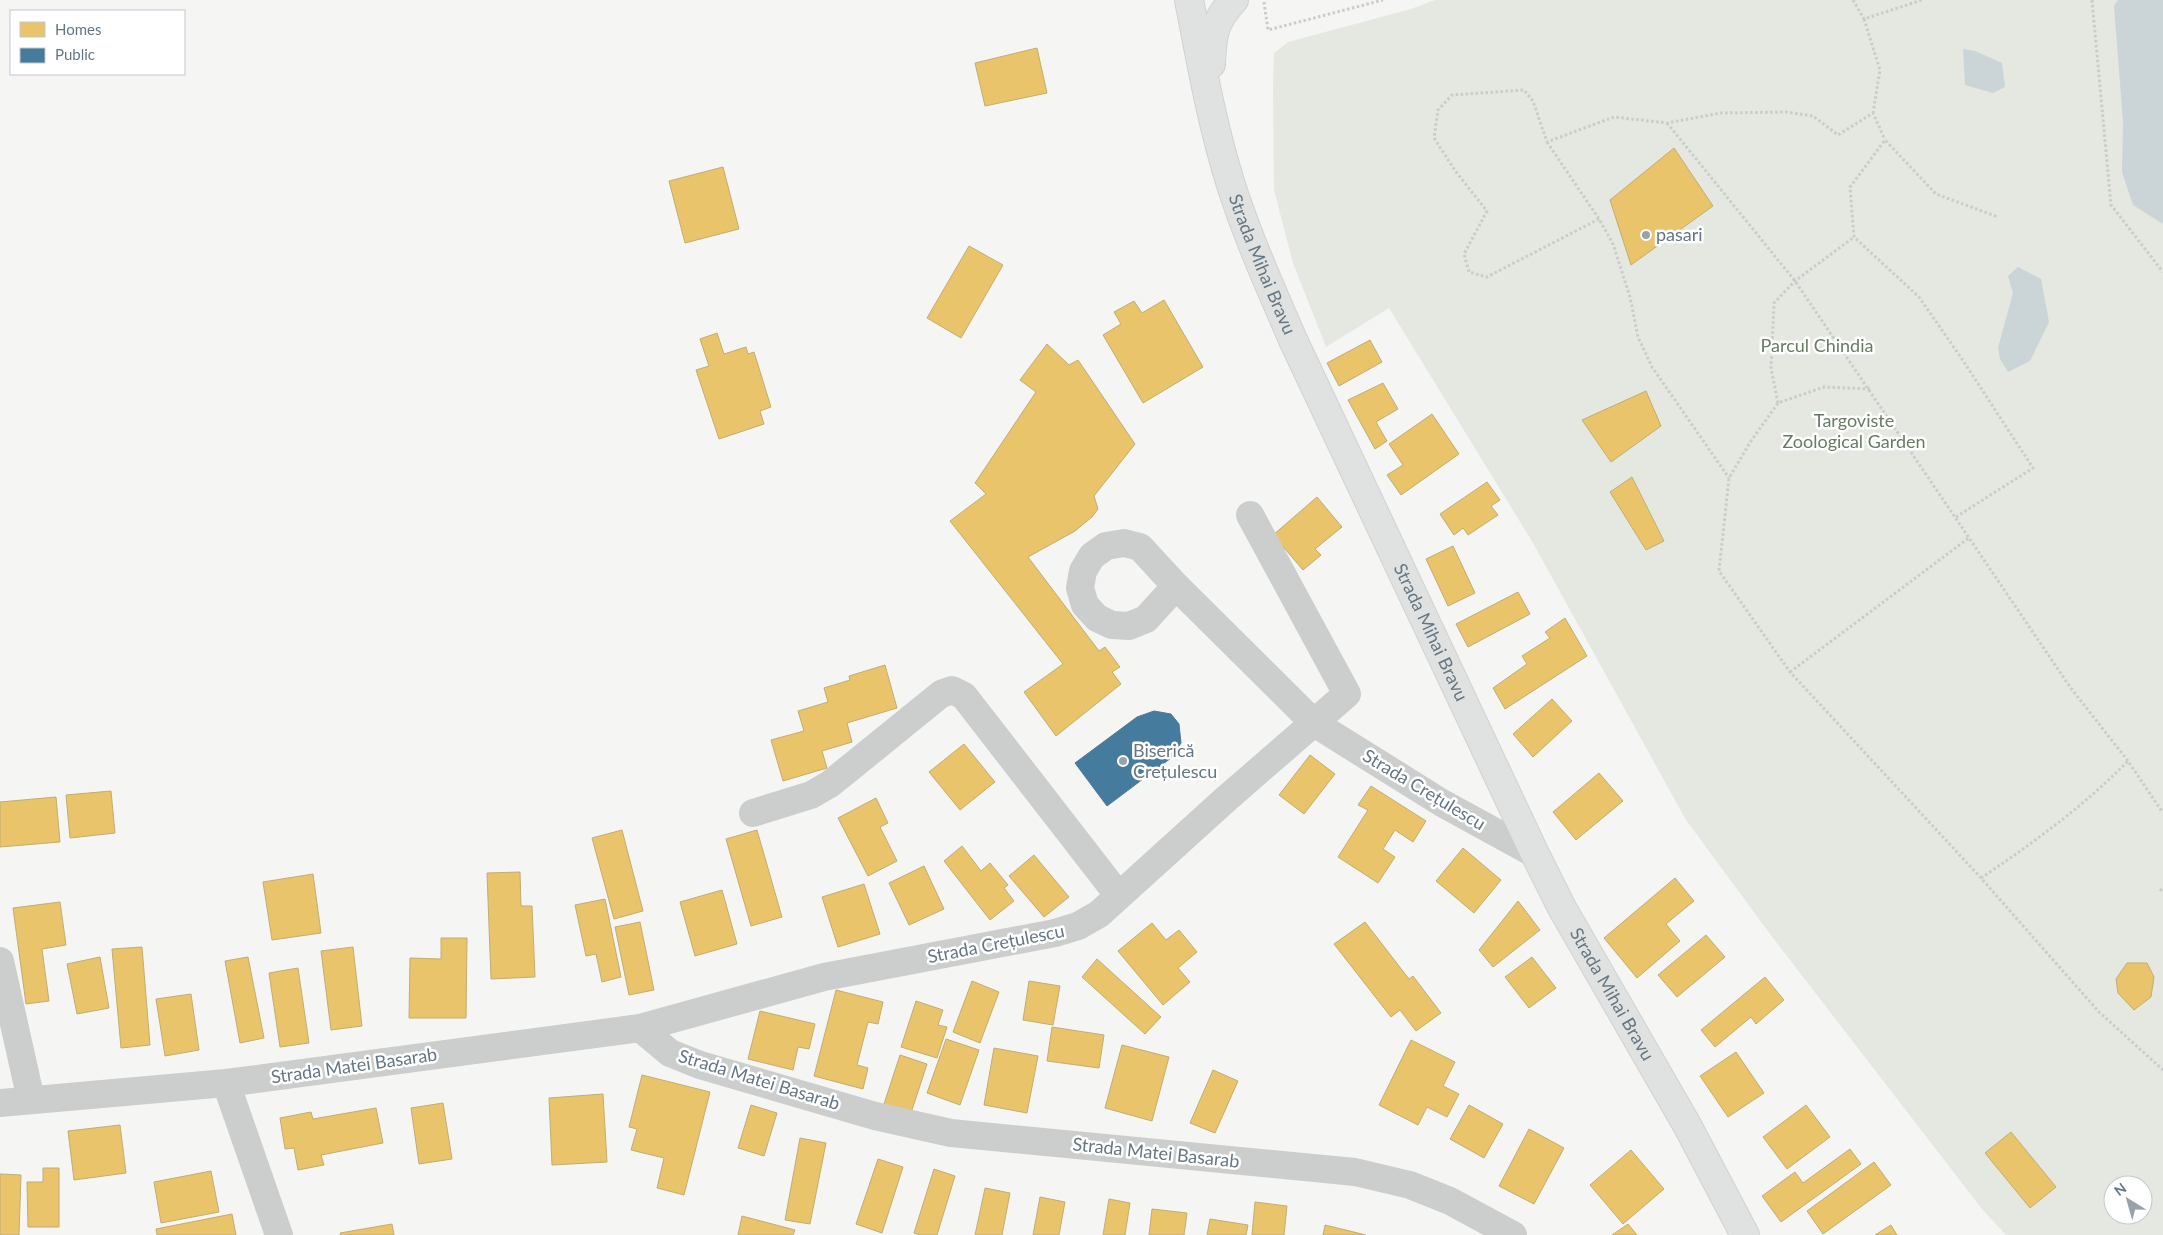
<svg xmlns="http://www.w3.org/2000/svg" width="2163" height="1235" viewBox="0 0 2163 1235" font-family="Lato,sans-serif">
<rect width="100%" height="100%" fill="#f5f5f3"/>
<path fill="#e4e8e1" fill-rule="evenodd" d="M1435 0H2163V1235H2006L1982 1209 1773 938 1686 820 1533 543 1389 308 1326 347 1293 263 1274 190 1273 89 1274 53 1288 42 1411 9ZM2113 1185H2143V1215H2113Z"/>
<path fill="#cbd4d6" d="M2118 0H2163V224L2133 205 2122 172 2123 122 2114 6Z
M1963 49 1975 51 2002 63 2005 87 1993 93 1965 85Z
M2018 267 2041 279 2049 322 2030 361 2008 372 2000 359 1998 348 2013 293 2008 276Z"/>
<path fill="#e9c46a" stroke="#c1ad72" d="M1037 48 1047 93 985 106 975 63Z
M1674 148 1713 206 1631 265 1610 200Z
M723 167 739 229 685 243 669 181Z
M969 246 1003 265 961 338 927 318Z
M1164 300 1203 367 1143 403 1103 335 1121 324 1114 312 1134 301 1142 313Z
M717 333 724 354 746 347 748 354 754 352 771 407 760 411 764 424 719 439 696 370 709 366 700 339Z
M1370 340 1382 362 1339 386 1327 363Z
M1047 344 1069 365 1078 360 1135 444 1094 496 1098 509 1092 517 1075 531 1028 557 1099 651 1105 647 1120 667 1112 672 1121 684 1056 736 1024 692 1063 664 950 521 986 494 975 483 1036 392 1020 380Z
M1383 383 1398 409 1376 422 1387 441 1375 449 1348 400Z
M1646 391 1661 426 1611 462 1582 420Z
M1432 414 1459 454 1401 495 1387 475 1403 465 1389 444Z
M1632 477 1664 541 1646 550 1610 492Z
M1487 482 1500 500 1491 506 1498 515 1468 535 1463 528 1454 535 1440 514Z
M1317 497 1342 527 1315 549 1321 555 1303 570 1273 535Z
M1453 546 1475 593 1448 606 1426 559Z
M1518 592 1530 614 1468 647 1456 624Z
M1565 618 1587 656 1505 709 1493 688 1527 664 1522 656 1550 638 1545 632Z
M885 665 897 708 847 723 852 742 822 751 827 768 783 781 771 740 804 731 798 711 828 702 824 688 850 680 849 676Z
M1552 699 1572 721 1533 757 1513 734Z
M964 744 995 782 960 810 929 772Z
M1310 755 1335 774 1304 814 1279 795Z
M1599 773 1623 801 1576 840 1553 812Z
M1371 786 1426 821 1413 842 1395 830 1383 849 1395 857 1378 883 1338 857 1368 810 1358 805Z
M111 791 115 833 70 838 66 795Z
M56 797 60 842 0 847V802Z
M876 798 888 823 880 827 897 861 868 876 838 818Z
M622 830 643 911 614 919 592 838Z
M757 830 782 917 751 926 726 839Z
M962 846 981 871 990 863 1008 885 1004 888 1014 901 990 920 944 861Z
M1463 848 1501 880 1474 913 1436 881Z
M1034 855 1069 897 1044 917 1009 876Z
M924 866 944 909 909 925 889 883Z
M520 872 521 906H532L535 977 491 979 487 873Z
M313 874 321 933 272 940 263 882Z
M1675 878 1694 901 1666 924 1680 941 1637 978 1604 938Z
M864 884 880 934 838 947 822 897Z
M722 890 737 944 695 956 680 902Z
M605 899 621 977 602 982 596 954 586 956 575 905Z
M1518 901 1540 930 1493 967 1479 950Z
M60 902 66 945 42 949 49 1001 26 1004 13 908Z
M640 922 654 990 629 995 615 927Z
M1365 922 1409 979 1413 976 1441 1013 1416 1031 1400 1010 1391 1017 1334 944Z
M1152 923 1166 940 1179 930 1197 952 1178 968 1190 982 1163 1005 1118 951Z
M1706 935 1725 957 1677 997 1658 975Z
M441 938H467L466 1018H409L410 958 441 959Z
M142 947 150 1045 121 1048 112 949Z
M353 947 362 1026 331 1030 321 951Z
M100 957 109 1008 77 1014 67 964Z
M248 957 264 1038 240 1043 225 961Z
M1532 957 1556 988 1529 1008 1505 977Z
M1097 959 1161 1017 1145 1034 1082 977Z
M2127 963H2147L2154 977 2151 997 2134 1010 2118 993 2116 979Z
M298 968 309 1043 280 1047 269 973Z
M1765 977 1784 1000 1756 1024 1751 1017 1715 1047 1701 1030Z
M972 981 999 992 980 1043 953 1032Z
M1029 981 1060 986 1053 1025 1023 1020Z
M836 990 883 1002 878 1024 868 1022 857 1065 868 1068 863 1089 814 1076Z
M191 994 199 1050 165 1056 156 999Z
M916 1001 943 1010 938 1025 947 1027 937 1058 901 1047Z
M760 1011 815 1024 809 1049 798 1047 793 1070 748 1059Z
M1052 1027 1104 1035 1099 1068 1047 1061Z
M946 1039 979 1050 960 1105 927 1093Z
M1411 1040 1455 1062 1443 1086 1459 1094 1447 1117 1427 1107 1418 1125 1379 1105Z
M1122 1045 1169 1057 1152 1121 1105 1108Z
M994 1048 1038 1056 1027 1113 984 1105Z
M1736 1052 1764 1093 1728 1117 1700 1076Z
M900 1055 927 1064 911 1113 884 1104Z
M1213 1070 1238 1081 1215 1133 1190 1123Z
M642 1075 710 1092 684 1195 657 1188 664 1158 631 1150 637 1129 629 1127Z
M603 1094 607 1162 552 1165 549 1098Z
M443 1103 452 1159 419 1164 411 1108Z
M751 1105 777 1113 764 1156 738 1148Z
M1469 1105 1503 1124 1484 1158 1450 1139Z
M1806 1105 1830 1137 1787 1169 1763 1137Z
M376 1108 383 1143 321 1155 324 1165 298 1170 294 1148 285 1149 280 1118 311 1112 313 1119Z
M120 1125 126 1173 74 1180 68 1131Z
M1529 1129 1564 1148 1534 1204 1499 1186Z
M2011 1132 2056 1187 2030 1208 1985 1153Z
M800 1138 826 1143 810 1224 785 1220Z
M1850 1149 1861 1164 1781 1222 1762 1196 1795 1172 1803 1183Z
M1631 1150 1664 1189 1623 1224 1590 1185Z
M878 1159 903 1167 882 1233 856 1224Z
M1874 1162 1891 1185 1823 1234 1807 1211Z
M43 1168H59V1227H28L27 1182H43Z
M934 1169 955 1176 937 1235H920L914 1233Z
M211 1171 219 1212 161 1223 154 1182Z
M0 1174 21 1175 19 1235H0Z
M985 1188 1010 1193 1002 1235H975Z
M1040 1197 1065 1202 1059 1235H1033Z
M1109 1199 1130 1203 1125 1235H1103Z
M1255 1202 1287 1206 1284 1235H1252Z
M1152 1209 1187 1213 1184 1235H1149Z
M232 1214 236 1235H157L156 1229Z
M742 1216 795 1230 793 1235H738Z
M1210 1219 1248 1225 1246 1235H1207Z
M392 1224 394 1235H341L340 1233Z
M1628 1224 1637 1235H1612Z
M1325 1225 1366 1235H1323Z
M1891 1225 1897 1235H1875Z"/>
<path fill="#457b9d" stroke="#4f7a95" d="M1154 711 1171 714 1179 724 1181 743 1171 758 1107 806 1075 763 1137 717Z"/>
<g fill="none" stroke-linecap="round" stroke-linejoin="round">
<g stroke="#d1d1d1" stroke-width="30">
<g id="major">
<path id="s1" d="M1189 0C1201 62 1212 125 1231 185 1248 238 1271 289 1293 340L1535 854 1562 908 1687 1125 1745 1235"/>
<path d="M1211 64C1212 35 1214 21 1234 0"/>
</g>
</g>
<path stroke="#cacbcb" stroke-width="3" stroke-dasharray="2.5 2.5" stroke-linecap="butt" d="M1853 0 1864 19 1922 0
M2092 0 2111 205 2163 272
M1264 2 1268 30 1383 0
M1864 19 1880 70 1873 113
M1667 123 1795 281 2070 687 2128 761 2163 813
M1547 142 1599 219 1613 244 1630 297 1638 337 1652 367 1729 478
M1599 219 1487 277 1469 272 1464 254 1487 211 1456 172 1434 138 1438 110 1452 95 1524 90 1533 101 1547 142 1614 117 1667 123 1721 113 1786 112 1813 116 1838 135 1873 113 1885 140
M1870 389 1824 387 1778 403 1751 441 1729 478 1719 571 1790 672 1981 878 2099 1012 2163 1070
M1778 403 1771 368 1774 303 1795 281 1854 237
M1956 517 2033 468 1962 359 1919 297 1854 237 1850 187 1885 140 1936 194 1998 217
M1790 672 1970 537
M1981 878C2033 843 2084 806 2128 761
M2160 889 2163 892"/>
<path stroke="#cccece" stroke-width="28" d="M1176 586 1146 619 1129 626 1112 625 1097 618 1085 605 1080 588 1083 571 1092 556 1106 546 1124 543 1140 547 1176 586 1314 723 1442 803 1535 854
M753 813 811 795 830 784 941 694 952 690 964 696 1119 896
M0 961 31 1100
M640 1028 670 1053 700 1065 875 1116 951 1133 1355 1172 1410 1185 1450 1201 1513 1235
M226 1083 279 1235
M0 1103 226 1083 640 1028 824 977 1055 933 1078 926 1099 914 1226 799 1347 694 1250 515"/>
<use href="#major" stroke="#e0e1e1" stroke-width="28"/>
</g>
<g fill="#97a3aa" stroke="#fff" stroke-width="2">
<circle cx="1646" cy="235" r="5"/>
<circle cx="1123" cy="761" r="5"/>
</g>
<g text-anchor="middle" stroke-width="5" stroke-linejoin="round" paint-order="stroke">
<g font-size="18" fill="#657783" stroke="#fff" text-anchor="start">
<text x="1656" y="241">pasari</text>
<text x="1133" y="757">Biserică<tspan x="1133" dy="21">Crețulescu</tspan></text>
</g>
<g font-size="18" fill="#657783" stroke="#fff">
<text dy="6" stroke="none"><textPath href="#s1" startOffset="275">Strada Mihai Bravu</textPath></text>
<text dy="6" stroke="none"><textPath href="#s1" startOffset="680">Strada Mihai Bravu</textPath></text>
<text transform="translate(1424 790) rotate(31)" y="6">Strada Crețulescu</text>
<text transform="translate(996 944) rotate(-11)" y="6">Strada Crețulescu</text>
<text dy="6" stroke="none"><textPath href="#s1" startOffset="1085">Strada Mihai Bravu</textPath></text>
<text transform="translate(354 1066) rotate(-8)" y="6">Strada Matei Basarab</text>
<text transform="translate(759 1080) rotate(17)" y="6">Strada Matei Basarab</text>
<text transform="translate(1156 1153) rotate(6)" y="6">Strada Matei Basarab</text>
</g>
<g font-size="18" fill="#697b64" stroke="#fff">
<text x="1817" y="352">Parcul Chindia</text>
<text x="1854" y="427">Targoviste<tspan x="1854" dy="21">Zoological Garden</tspan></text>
</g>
</g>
<rect x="10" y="10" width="175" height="65" fill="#ffffff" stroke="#c1c9cd"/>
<rect x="20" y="22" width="25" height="15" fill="#e9c46a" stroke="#c1c9cd"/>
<text x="55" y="35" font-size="15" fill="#657783">Homes</text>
<rect x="20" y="48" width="25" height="15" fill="#457b9d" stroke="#c1c9cd"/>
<text x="55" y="60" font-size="15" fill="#657783">Public</text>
<g transform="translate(2128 1200) rotate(323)"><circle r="24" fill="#ffffff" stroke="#c1c9cd"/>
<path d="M0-4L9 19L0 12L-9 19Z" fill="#97a3aa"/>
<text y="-8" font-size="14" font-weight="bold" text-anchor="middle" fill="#657783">N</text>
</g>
</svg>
